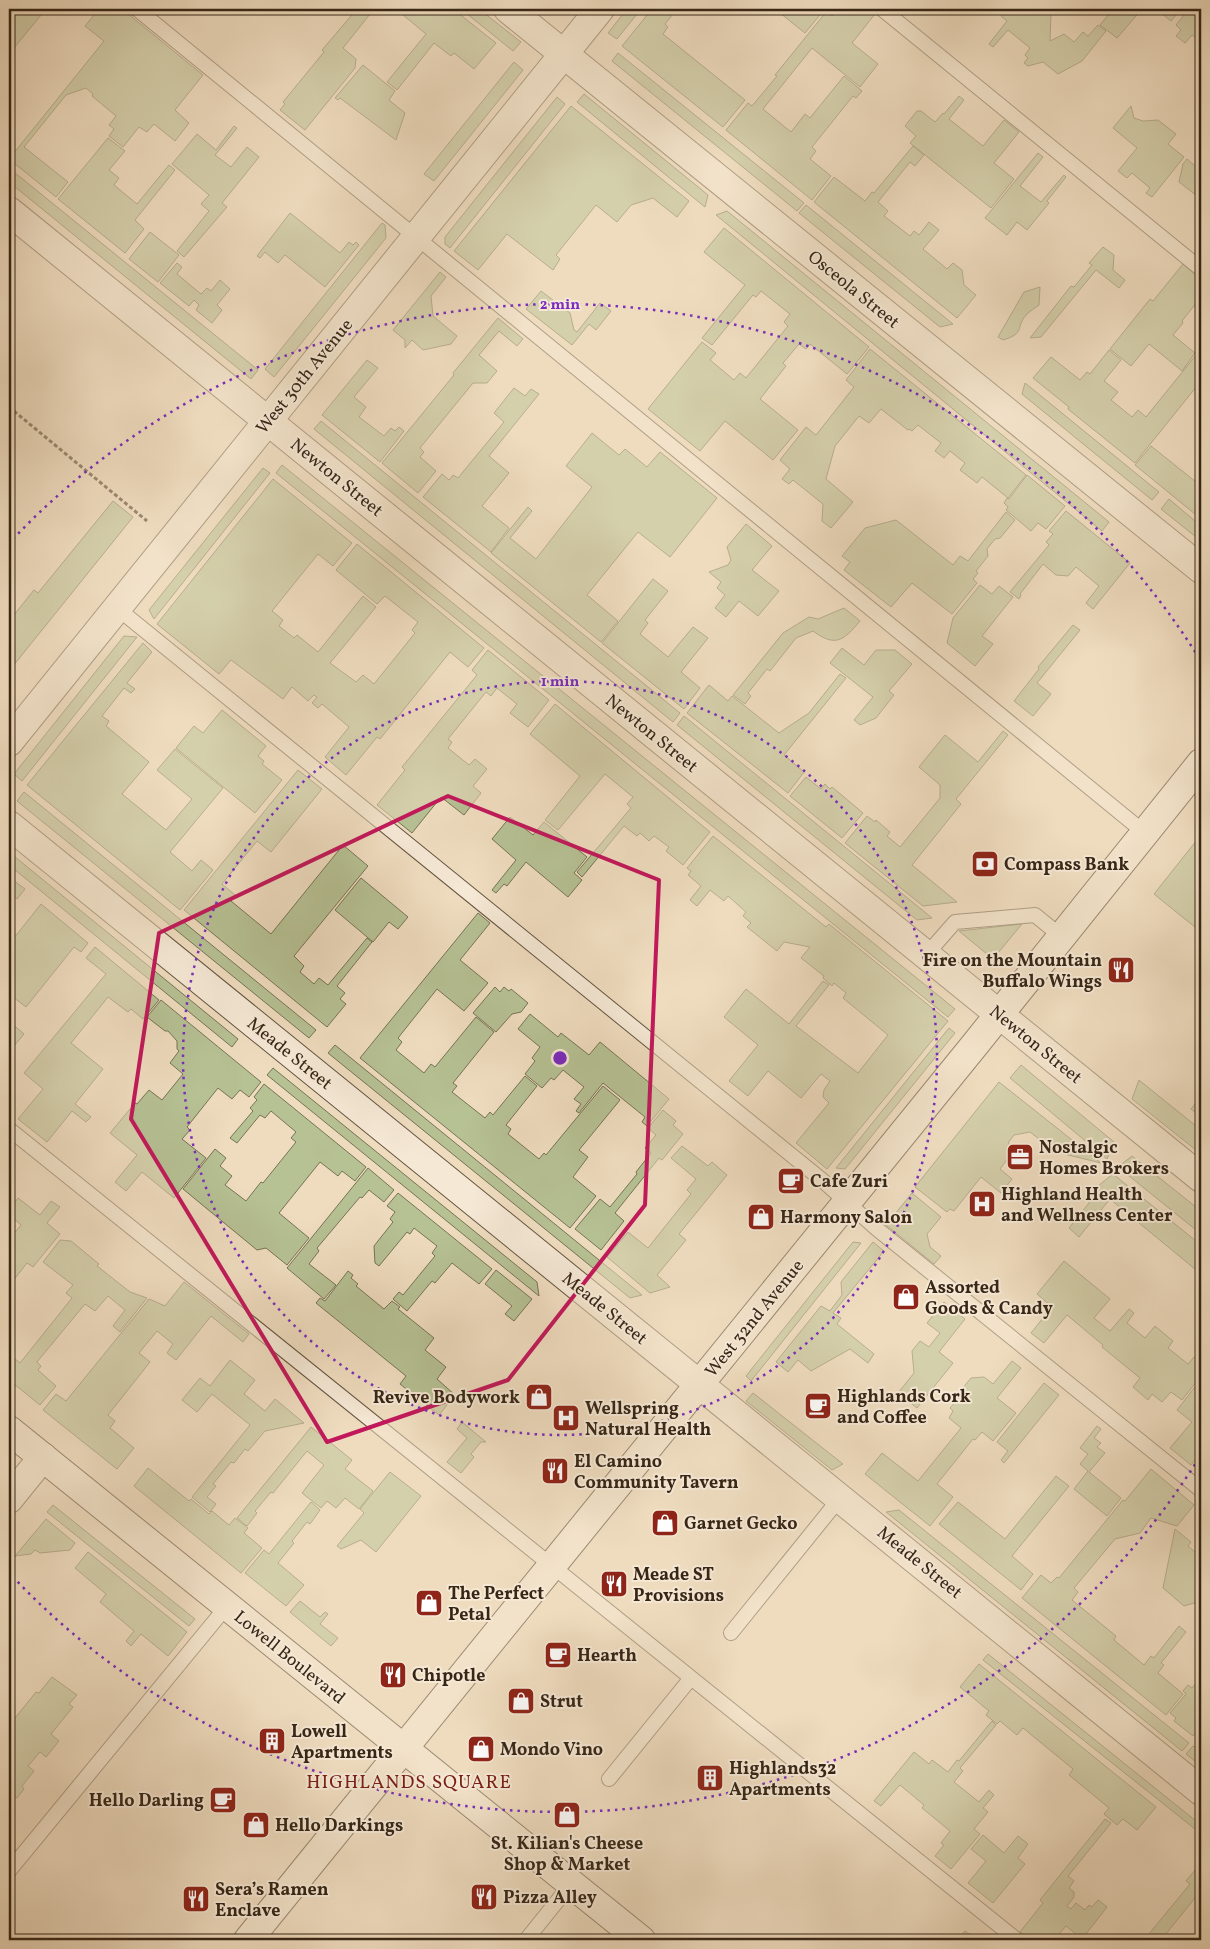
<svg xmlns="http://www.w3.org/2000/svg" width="1210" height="1949" viewBox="0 0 1210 1949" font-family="Vollkorn,serif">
<rect width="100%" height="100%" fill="#efdcbf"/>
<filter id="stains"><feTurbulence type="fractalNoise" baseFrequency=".004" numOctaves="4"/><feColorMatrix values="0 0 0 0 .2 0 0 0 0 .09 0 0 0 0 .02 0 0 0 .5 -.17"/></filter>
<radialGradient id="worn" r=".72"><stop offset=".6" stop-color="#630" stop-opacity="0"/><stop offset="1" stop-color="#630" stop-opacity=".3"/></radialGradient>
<path fill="#b6c194" stroke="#767455" d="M9 9H46L9 54Z
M99 9H122L203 75 175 110 189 123 175 141 154 124 147 132 139 127 123 147 109 136 114 129 109 125 116 116 92 96 93 94 86 88 66 95 24 147 68 182 56 197 9 159 104 41 85 26Z
M357 9H374L343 48 356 59 355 68 305 130 280 110 285 104 283 102 324 52 322 50Z
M399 9H453L496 43 474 69 454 53 451 56 434 43 397 90 387 82 426 34 403 15 404 13Z
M461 9H479L521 42 513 51Z
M627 9H641L617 39 608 33Z
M652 9H677L665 24 668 27 663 34 745 100 723 127 622 46Z
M775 9H822L824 10 805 33Z
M838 9H868L875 14 852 43 878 64 860 87 812 48 763 109 791 132 805 114 810 118 844 76 862 91 856 98 853 96 812 147 816 151 810 159 831 176 812 200 726 130 748 103 752 106 777 76 775 75 826 12 832 16Z
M1007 9H1050L1051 14 1050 41 1064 34 1074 42 1083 32 1088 36 1098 25 1106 31 1082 61 1058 74 1043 62 1028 66 1024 63 1028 58 1025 55 1030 48 1008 30 993 47 989 44 1007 21 1001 16Z
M1113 9H1142L1117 38 1100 25Z
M1156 9H1181L1171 21Z
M1189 9H1201V42L1192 35 1185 43 1176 36 1181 30 1176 25Z
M618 53 804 203 797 211 612 61Z
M514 62 523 70 434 181 424 174Z
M363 65 395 91 389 100 405 113 396 140 340 98 338 100 335 98Z
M584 94 708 195 705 207 577 102Z
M959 96 964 100 949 119 983 146 1004 120 1019 132 994 163 1014 179 991 208 910 143 916 136 905 126 917 111H921L935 122 943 113 944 114Z
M557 97 565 104 450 248 445 244V237Z
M571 106 689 201 677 217 653 198 631 205 617 222 596 205 556 255 560 259 553 270 507 234 478 270 454 251Z
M1131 106 1134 118 1143 121 1158 120 1176 134 1168 144 1184 157 1152 197 1146 193 1150 188 1132 173 1127 178 1118 171 1137 148 1113 128Z
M234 126 237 128 215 155 231 167 247 147 259 157 222 203 227 207 184 257 177 251 209 211 201 204 209 195 172 164 197 134 216 150Z
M108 138 125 151 109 170 119 178 114 185 137 204 169 165 175 170 135 220 144 229 125 253 58 199Z
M913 146 924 155 915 166 910 162 878 202 888 211 884 216 910 236 914 231 919 235 929 222 939 230 923 249 947 269 953 263 962 270 964 285 976 295 957 318 814 202 834 177 865 201 872 192 874 193Z
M1038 153 1043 157 1020 186 1041 202 1064 175 1066 177 1047 201 1049 203 1027 230 1017 222 1007 235 985 218Z
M1187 159 1196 167 1201 161V205L1198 203 1201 199 1179 182 1183 164Z
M9 168 258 370 251 379 9 182Z
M806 205 953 324 940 327 799 213Z
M727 211 1109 522 1102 531 716 215Z
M290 213 340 253 349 242 353 245 356 242 359 245 325 287 285 255 278 263 265 252 260 258 257 256Z
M382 223 385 225 386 238 274 377 265 369Z
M724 228 869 347 847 374 810 344 806 349 799 344 783 363 786 366 760 399 798 430 773 460 725 421 700 451 648 409 702 342 716 353 710 360 734 380 740 373 746 378 788 326 784 322 790 314 761 291 756 297 753 295 712 345 702 338 745 285 704 252Z
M150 232 179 255 158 282 129 259Z
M1103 247 1114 255 1113 270 1125 280 1119 288 1096 270 1041 337 1030 338 1071 286 1074 287 1092 265 1089 263Z
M177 263 182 267 177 274 201 294 207 288 211 291 220 280 230 289 217 305 222 310 212 323 196 310 199 305 194 300 189 306 160 283Z
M1183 264 1201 279V297L1182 321 1183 323 1173 335 1195 353 1182 371 1149 344 1131 366 1110 349 1150 299 1153 301Z
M440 272 446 277 431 296 433 316 457 336 451 344 423 350 412 340 405 348V340L393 330Z
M1040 287 1039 305C1035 308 1030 311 1026 315 1015 328 1026 333 1003 340L998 337 1024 292Z
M541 291 570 313 574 330 577 332 600 303 611 311 596 330 589 324 572 345 526 309Z
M498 318 523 339 517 346 499 331 479 355 497 371 487 383H473L420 448 424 452 420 457 436 471 418 493 382 463 454 375 453 373Z
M870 349 1026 475 1008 498 982 477 977 483 960 470 965 463 950 451 944 458 935 451 941 443 918 425 912 431 909 429 908 430 881 409 869 423 859 416 835 446 826 479 853 502 831 528 822 521 823 504 793 480 789 484 782 479 790 469 780 460 806 427 816 435 854 387 846 380Z
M1109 350 1121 360 1104 381 1118 392 1111 400 1132 417 1138 410 1146 417 1196 355 1199 357 1201 353V381L1135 463 1068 409 1069 407 1033 378 1051 357 1080 380 1087 372 1090 374Z
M367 360 378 368 354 397 366 407 359 417 384 436 391 428 395 431 399 427 404 431 380 462 322 415Z
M1025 383 1159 492 1152 500 1022 394Z
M514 388 525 396 531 389 539 394 489 456 509 473 482 506 509 528 491 552 423 497 442 474 449 480 453 475 458 478 504 422 494 413Z
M321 421 680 713 673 722 314 429Z
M592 433 619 455 625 449 647 467 660 452 717 498 670 557 638 532 587 595 618 621 601 642 491 553 528 507 532 511 510 538 536 559 592 487 566 466Z
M1151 446 1201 486V519L1135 465Z
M282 465 955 1009 948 1017 276 473Z
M263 468 270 473 154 619 149 610Z
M1027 475 1065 506 1046 529 1038 523 1031 531 1006 510 1008 507 1004 503 1007 498 1009 499Z
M273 479 352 543 333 566 318 554 272 611 283 620 279 626 294 638 297 635 318 652 363 596 376 607 330 663 356 682 363 675 374 684 415 633 412 630 418 622 385 596 377 604 336 570 357 544 484 648 468 667 450 652 380 739 377 737 346 775 325 757 349 727 322 704 318 708 312 703 317 697 314 695 308 701 292 687 283 699 231 660 219 674 157 624Z
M1169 499 1201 526V541L1161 509Z
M113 501 133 517 9 671V621L34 590 38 593Z
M1066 511 1130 563 1093 609 1086 603 1099 586 1076 567 1068 576 1056 575 1043 564 1020 594 1021 595 1019 599 1010 592 1049 545 1046 542 1053 534 1049 531Z
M1006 512 1015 520 1000 538 995 539 987 549 988 556 976 571 978 573 973 579 977 583 952 614 912 583 891 607 844 570 850 562 842 556 865 528 896 520 953 565 960 556 968 561Z
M746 524 772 546 752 570 779 591 758 616 739 601 726 617 715 608 725 595 717 588 721 582 709 572 728 565 731 560 727 547Z
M653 579 668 591 645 620 648 623 640 634 668 657 693 627 708 638 681 672 700 688 684 709 602 643Z
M980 585 992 594 999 586 1013 597 982 636 993 644 975 666 947 643 953 618Z
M844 608 860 621C844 640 836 648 813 631L796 638 770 671 767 669 748 693 751 696 745 704 733 695 783 633 809 617 818 619Z
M1073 625 1080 630 1037 683 1051 694 1033 716 1014 701 1039 669 1038 667Z
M124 636 137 637 22 781 14 774Z
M143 643 152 652 127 683 135 689 131 693 124 688 102 716 109 721 106 726 149 762 122 794 166 830 192 799 157 770 175 749 223 788 170 852 192 871 201 860 213 870 180 910 27 785Z
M842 648 864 665 876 650H895L912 664 889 691 894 695 876 718 860 725 854 720 873 697 830 663Z
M488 650 549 700 528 727 510 713 517 704 497 688 491 696 486 692 448 739 452 742 448 748 469 765 475 759 487 769 473 786 481 793 464 815 441 797 412 833 377 805 405 770 402 767 477 675 472 670Z
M840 674 846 678 784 755 804 772 788 793 687 713 709 685 728 701 732 696 779 733 809 713Z
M555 704 710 832 683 865 666 851 669 847 654 836 649 841 640 833 637 836 624 826 582 877 577 872 631 808 627 804 633 797 605 774 558 830 545 820 580 776 530 734Z
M222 710 266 746 258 756 264 761 262 764 282 780 255 813 176 748 194 726 203 733Z
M684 716 932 918 917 920 677 725Z
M1003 731 1008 735 956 799 961 804 912 865 957 902 923 906 845 843 867 816 875 822 876 820 890 832 887 836 900 847 940 798V785L919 767 945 735 978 762Z
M298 770 322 789 271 852 257 841 222 884 235 895 231 901 271 934 343 845 368 866 294 956 304 966 300 972 314 984 319 978 328 985 367 938 372 942 337 986 345 993 340 999 346 1004 327 1027 184 910Z
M806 777 821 789 825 784 830 789 832 787 863 813 842 838 790 796Z
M24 792 316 1030 309 1038 17 801Z
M510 817 533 835 544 822 587 857 574 873 582 880 568 897 526 862 507 886 504 884 496 893 492 890 516 860 492 839Z
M1201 835V932L1154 894Z
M713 836 826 927 829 924 948 1021 827 1169 796 1143 829 1103 823 1097 824 1090 830 1081 821 1074 801 1098 768 1071 748 1096 729 1081 758 1045 724 1017 746 989 789 1024 823 981 829 985 796 1026 858 1073 888 1035 843 998 846 993 834 983 832 986 823 978 824 976 801 958 810 947 784 942 777 951 747 927 751 923 743 916 746 912 728 896 724 901 710 890 697 906 690 900 701 886 688 875 691 871 687 868Z
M9 852 238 1039 232 1047 9 865Z
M9 877 25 889 17 899 9 892Z
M361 878 408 917 398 929 389 922 373 942 335 910Z
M41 904 88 943 81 952 74 947 26 1007 9 994V948L11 945 10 943Z
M478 913 490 923 460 960 488 983 464 1011 437 989 398 1038 402 1042 396 1050 424 1073 431 1064 435 1067 476 1017 494 1032 453 1083 457 1086 452 1092 485 1118 490 1112 493 1115 525 1076 537 1086 506 1125 511 1129 508 1134 539 1159 544 1153 546 1155 603 1086 620 1100 579 1150 588 1157 573 1177 596 1196 570 1228 360 1058Z
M1022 924 993 959 959 931Z
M95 947 159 1000 143 1019 131 1009 128 1012 108 997 71 1043 103 1069 75 1104 91 1117 86 1122 72 1111 47 1142 18 1119 43 1089 24 1073 106 974 86 958Z
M495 987 500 992 504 987 509 991 511 989 528 1003 521 1012 512 1014 496 1032 473 1013Z
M161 1000 261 1082 249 1097 240 1090 232 1099 218 1088 187 1127 190 1130 182 1139 206 1158 174 1198 142 1172 126 1191 115 1182 137 1155 110 1133 135 1103 137 1104 149 1090 162 1100 183 1074 170 1063 179 1051 177 1049V1041L168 1031H165L147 1017Z
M530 1014 558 1037 561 1033 589 1055 600 1042 669 1099 647 1126 642 1122 645 1117 603 1083 579 1113 576 1111 581 1104 574 1099 584 1087 563 1070 554 1080 551 1078 542 1088 525 1074 535 1061 532 1058 540 1047 518 1029Z
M11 1023 24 1034 9 1052V1025Z
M949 1028 955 1033 845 1169 836 1168Z
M335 1045 642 1295 630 1298 328 1053Z
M1021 1065 1114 1142 1107 1159 1010 1078Z
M273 1068 537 1282 539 1296 267 1075Z
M1139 1080 1201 1130V1154L1132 1099Z
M999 1082 1101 1163 1056 1152 1030 1132 1014 1135 1008 1143 1015 1149 1000 1169 1012 1179 1001 1193 981 1177 954 1211 950 1209 947 1212 915 1187Z
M264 1084 366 1167 355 1181 342 1171 338 1176 320 1162 279 1213 309 1238 287 1265 266 1248 257 1250 183 1189 215 1149 226 1158 220 1166 232 1176 225 1185 246 1201 261 1182 263 1183 296 1142 291 1138 296 1132 271 1111 265 1118 260 1115 237 1143 230 1138 253 1111 250 1108 257 1100 254 1097Z
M1201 1096V1117L1191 1109Z
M663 1110 676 1121 673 1125 683 1134 662 1160 659 1158 615 1213 624 1221 601 1250 575 1229 600 1199 610 1207 637 1174 636 1172 651 1153 645 1148 656 1135 648 1128Z
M682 1146 708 1166 712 1162 727 1175 679 1234 686 1240 657 1275 670 1287 650 1293 607 1257 628 1232 648 1248 691 1194 687 1190 696 1179 671 1158Z
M1132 1156 1201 1211V1234L1118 1167Z
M368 1168 394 1190 384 1202 369 1190 362 1198 360 1197 317 1248 319 1251 309 1264 336 1285 324 1299 287 1268Z
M1113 1174 1201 1245V1274L1110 1199 1079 1237 1069 1228 1093 1198 1088 1194Z
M398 1193 492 1269 479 1284 452 1263 435 1283 432 1281 407 1311 393 1299 399 1292 403 1295 435 1256 432 1253 437 1246 414 1228 410 1234 407 1232 379 1266 375 1263 374 1246 393 1222 390 1219 395 1212 387 1206Z
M912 1193 941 1217 927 1234 930 1247 941 1256 934 1264 886 1225Z
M18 1198 40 1215 51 1201 60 1207 47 1223 60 1234 33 1267 27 1263 9 1286V1255L10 1253 9 1248 15 1240 11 1237 21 1225 9 1214V1210Z
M60 1240 71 1241 99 1264 97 1266 130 1292 147 1298 120 1332 113 1326 125 1310 108 1296 95 1311 85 1304 37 1362 41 1366 38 1370 56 1386 40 1405 9 1380V1365L14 1358 20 1363 72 1298 66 1293 73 1285 43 1262Z
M853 1242 861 1243 751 1381 746 1376Z
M873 1242 884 1251 833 1313 841 1318 837 1324 874 1354 868 1363 850 1349 811 1371 798 1360 788 1372 776 1362 821 1306 830 1311 842 1295 841 1282Z
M1064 1261 1110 1299 1094 1318 1110 1331 1129 1309 1134 1313 1127 1323 1145 1338 1155 1326 1173 1341 1168 1348 1188 1364 1194 1357 1201 1363V1376L1182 1400 1171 1392 1162 1402 1152 1394 1148 1400 1133 1387 1140 1378 1102 1347 1103 1345 1067 1315 1044 1343 1031 1333 1052 1307 1037 1294Z
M496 1270 532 1299 514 1321 505 1314 512 1306 485 1284Z
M348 1271 353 1275 351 1278 358 1284 356 1286 384 1309 392 1301 400 1307 398 1309 434 1338 425 1350 446 1367 437 1379 455 1395 439 1415 400 1384 406 1376 316 1303 320 1298 325 1301Z
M184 1282 249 1334 243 1342 211 1316 176 1360 167 1353 173 1344 157 1331 139 1353 150 1362 108 1415 115 1421 110 1428 134 1448 117 1469 43 1410 56 1394 66 1401 149 1299 165 1306Z
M944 1302 965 1319 939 1352 953 1363 917 1408 898 1393 914 1373 912 1351 920 1341 929 1347 940 1333 927 1323Z
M230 1360 255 1380 244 1394 265 1411 275 1399 304 1423 265 1431 248 1451 245 1449 234 1463 231 1462 213 1484 216 1486 207 1497 216 1504 210 1512 192 1497 250 1425 212 1394 197 1412 182 1400 200 1378 210 1386Z
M1012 1361 1021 1368 997 1398 1016 1413 993 1441 982 1432 975 1440 973 1439 937 1484 953 1497 930 1526 865 1474 882 1453 918 1481 961 1428 949 1418 953 1411 950 1408 960 1397 957 1395 971 1378 984 1377 993 1384Z
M1044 1383 1059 1395 1004 1463 1001 1460 1008 1451 997 1442Z
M1198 1383 1201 1386V1399L1196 1406 1201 1410V1452L1191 1465 1170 1448 1192 1422 1177 1410Z
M753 1393 843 1464 832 1470 746 1401Z
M462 1422 486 1442H481L471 1454 474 1457 461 1473 447 1462 467 1438 457 1429Z
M1097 1426 1101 1429 1094 1438 1101 1443 1097 1447 1105 1453 1089 1472 1121 1498 1107 1516 1074 1489 1088 1471 1080 1464 1088 1454 1080 1448Z
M311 1427 352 1460 345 1469 373 1491 359 1509 345 1498 336 1508 327 1501 321 1508 302 1493 324 1465 307 1451 273 1493 271 1492 255 1511 257 1513 247 1526 237 1518Z
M148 1468 189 1501 191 1499 209 1514 212 1511 229 1525 235 1518 248 1528 244 1533 262 1548 241 1573 134 1486Z
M1151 1469 1194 1505 1177 1526 1151 1518 1140 1533 1115 1539 1074 1588 1078 1592 1072 1600 1116 1636 1114 1640 1144 1665 1151 1656 1154 1658 1179 1626 1186 1632 1161 1663 1164 1665 1158 1673 1183 1694 1166 1715 1022 1598 1041 1575 1051 1583 1057 1577 1059 1578 1123 1500 1125 1501Z
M390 1472 421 1496 376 1552 361 1540 341 1549 337 1546 364 1513 360 1509Z
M1056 1476 1069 1486 1012 1556 1033 1574 1021 1590 939 1524 958 1502 1005 1539Z
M311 1502 320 1510 310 1524 307 1522 292 1541 294 1543 278 1563 304 1585 286 1606 245 1573 264 1550 269 1554Z
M53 1505 195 1619 189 1626 47 1512Z
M899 1510 1189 1743 1182 1751 886 1512Z
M46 1519 75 1543 70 1550 40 1553 35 1550 31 1554 15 1556Z
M1175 1529 1191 1542 1188 1546 1201 1557V1601L1184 1606 1163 1588Z
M88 1552 187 1632 168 1656 141 1634 131 1646 126 1641 134 1631 100 1602 106 1594 75 1568Z
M300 1601 320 1617 325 1612 328 1614 320 1624 338 1638 331 1646 290 1612Z
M988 1654 1201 1825 1200 1833 983 1660Z
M979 1664 1156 1807 1137 1830 1123 1819 1117 1825 1104 1814 1109 1808 1069 1775 1073 1769 1023 1728 1017 1735 1000 1721 997 1724 986 1715 989 1711 960 1687Z
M52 1677 77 1695 69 1704 73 1707 51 1734 59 1741 46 1757 40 1752 28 1766 34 1771 22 1786 24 1789 17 1798 9 1792V1722L11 1723 36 1692 39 1693Z
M1201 1677V1726L1193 1736 1174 1721 1176 1718 1170 1713 1186 1694 1183 1691 1188 1685 1192 1688Z
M992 1721 996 1725 960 1768 963 1771 954 1782 979 1802 989 1790 994 1795 983 1808 988 1812 974 1829 980 1834 951 1869 935 1856 944 1845 941 1843 950 1831 922 1808 924 1805 900 1785 881 1806 874 1801 914 1752 929 1764 932 1760 948 1772 957 1760 959 1761Z
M1193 1746 1201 1752V1766L1186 1754Z
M1105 1819 1111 1823 1068 1876 1074 1881 1069 1888 1074 1892V1897L1067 1906 1071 1909 1076 1903 1085 1910 1089 1905 1092 1907 1098 1900 1107 1907 1082 1939 1066 1926 1054 1940H1031L1020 1932 1043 1903 1040 1900Z
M983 1835 1004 1853 1018 1836 1028 1844 1018 1858 1025 1864 993 1903 968 1883 986 1861 971 1849Z
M1201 1863V1894L1199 1893 1161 1940H1144L1190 1884 1186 1881Z
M965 1931 977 1940H957Z"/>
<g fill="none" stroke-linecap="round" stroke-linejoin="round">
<g stroke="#655440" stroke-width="16">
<path id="lane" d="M137 9 1145 833
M882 9 1201 269
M117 608 822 1180 877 1229 1201 1490
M926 955 955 922 1035 915 1062 937
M9 1129 1017 1940
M731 1633 840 1498
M609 1779 691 1678
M9 1871 227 1606
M526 1940 571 1884"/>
</g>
<g stroke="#655440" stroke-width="30">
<path id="street" d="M508 9 1201 569
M9 211 1201 1178
M9 742 600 9
M9 825 1201 1791
M9 1499 43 1457"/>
</g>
<g stroke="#372616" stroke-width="30">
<path id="secondary" d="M9 1430 641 1940
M248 1940 973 1047 1201 763"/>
</g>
<path stroke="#372616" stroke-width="3" stroke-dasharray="4 2.5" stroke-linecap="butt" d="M9 407 147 521"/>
<use href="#lane" stroke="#f5e8d5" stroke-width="14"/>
<use href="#street" stroke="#f5e8d5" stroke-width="28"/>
<use href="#secondary" stroke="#f5e8d5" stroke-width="28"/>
</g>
<path d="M0 0H1210V1949H0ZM448 796 659 880 645 1205 508 1380 327 1442 131 1119 159 933Z" fill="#efdcbf" fill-opacity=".55" fill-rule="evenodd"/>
<path fill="none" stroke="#c2185b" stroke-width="4" stroke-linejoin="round" d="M448 796 659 880 645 1205 508 1380 327 1442 131 1119 159 933Z"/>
<g fill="none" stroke="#7b2cbf" stroke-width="2.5" stroke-dasharray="2.5 5">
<circle cx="560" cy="1058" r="377"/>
<path d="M1199 1458A754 754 0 0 1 13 1577M13 539A754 754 0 0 1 1199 658"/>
</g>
<defs>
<g id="bank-square" transform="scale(1.4375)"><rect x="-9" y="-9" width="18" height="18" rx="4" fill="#8f2418" stroke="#f5e8d5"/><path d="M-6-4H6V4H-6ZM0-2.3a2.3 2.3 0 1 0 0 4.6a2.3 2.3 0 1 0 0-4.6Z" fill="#fff"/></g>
<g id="restaurant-square" transform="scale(1.4375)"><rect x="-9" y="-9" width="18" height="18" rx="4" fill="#8f2418" stroke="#f5e8d5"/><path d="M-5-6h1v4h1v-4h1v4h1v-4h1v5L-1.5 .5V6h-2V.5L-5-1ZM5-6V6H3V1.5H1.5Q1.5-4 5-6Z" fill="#fff"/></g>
<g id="office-square" transform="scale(1.4375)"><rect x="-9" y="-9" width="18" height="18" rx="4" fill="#8f2418" stroke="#f5e8d5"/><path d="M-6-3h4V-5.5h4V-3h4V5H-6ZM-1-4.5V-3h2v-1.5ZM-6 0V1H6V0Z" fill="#fff"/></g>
<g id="cafe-square" transform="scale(1.4375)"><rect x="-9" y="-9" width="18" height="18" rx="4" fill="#8f2418" stroke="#f5e8d5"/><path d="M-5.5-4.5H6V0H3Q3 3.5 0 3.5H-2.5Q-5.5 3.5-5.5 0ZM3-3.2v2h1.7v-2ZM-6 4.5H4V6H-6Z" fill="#fff"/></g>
<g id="hospital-square" transform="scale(1.4375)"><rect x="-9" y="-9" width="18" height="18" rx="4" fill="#8f2418" stroke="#f5e8d5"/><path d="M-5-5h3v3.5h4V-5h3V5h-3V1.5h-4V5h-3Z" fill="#fff"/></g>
<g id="shop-square" transform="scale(1.4375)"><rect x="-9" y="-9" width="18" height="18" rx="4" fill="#8f2418" stroke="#f5e8d5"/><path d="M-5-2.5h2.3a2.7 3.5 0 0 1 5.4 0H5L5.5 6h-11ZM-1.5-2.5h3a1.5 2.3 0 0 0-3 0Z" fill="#fff"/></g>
<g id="building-square" transform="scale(1.4375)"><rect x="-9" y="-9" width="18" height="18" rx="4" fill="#8f2418" stroke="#f5e8d5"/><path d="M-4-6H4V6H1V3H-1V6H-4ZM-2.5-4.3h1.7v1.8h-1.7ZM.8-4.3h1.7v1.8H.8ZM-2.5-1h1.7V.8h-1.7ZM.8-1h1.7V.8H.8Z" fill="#fff"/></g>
</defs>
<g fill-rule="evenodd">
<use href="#bank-square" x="985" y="864"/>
<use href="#restaurant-square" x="1121" y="970"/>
<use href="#office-square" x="1020" y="1157"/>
<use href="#cafe-square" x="791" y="1181"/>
<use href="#hospital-square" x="982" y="1204"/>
<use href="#shop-square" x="761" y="1217"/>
<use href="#shop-square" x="906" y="1297"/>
<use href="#shop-square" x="539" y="1397"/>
<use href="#cafe-square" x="818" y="1406"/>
<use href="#hospital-square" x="566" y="1418"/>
<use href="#restaurant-square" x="555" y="1471"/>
<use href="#shop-square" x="665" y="1523"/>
<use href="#restaurant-square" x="614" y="1584"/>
<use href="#shop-square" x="429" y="1603"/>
<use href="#cafe-square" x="558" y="1655"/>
<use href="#restaurant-square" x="393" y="1675"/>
<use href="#shop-square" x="521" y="1701"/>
<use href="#building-square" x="272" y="1741"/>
<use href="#shop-square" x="481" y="1749"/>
<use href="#building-square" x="710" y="1778"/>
<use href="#cafe-square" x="223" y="1800"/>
<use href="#shop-square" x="567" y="1815"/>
<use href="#shop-square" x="256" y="1825"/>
<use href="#restaurant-square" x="484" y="1897"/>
<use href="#restaurant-square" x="196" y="1899"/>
</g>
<g text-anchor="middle" stroke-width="4" stroke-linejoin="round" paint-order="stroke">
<g font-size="18" fill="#372616" stroke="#f5e8d5">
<text transform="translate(854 289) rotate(39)" y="6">Osceola Street</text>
<text transform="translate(304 376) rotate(-51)" y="6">West 30th Avenue</text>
<text transform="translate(337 477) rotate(39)" y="6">Newton Street</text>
<text transform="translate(652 733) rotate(39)" y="6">Newton Street</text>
<text transform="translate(1036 1044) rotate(39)" y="6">Newton Street</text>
<text transform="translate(290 1053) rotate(39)" y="6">Meade Street</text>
<text transform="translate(605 1308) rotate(39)" y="6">Meade Street</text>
<text transform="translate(754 1318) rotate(-51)" y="6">West 32nd Avenue</text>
<text transform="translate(920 1562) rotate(39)" y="6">Meade Street</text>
<text transform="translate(290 1657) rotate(39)" y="6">Lowell Boulevard</text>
</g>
<g font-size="18" font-weight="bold" fill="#372616" stroke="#f5e8d5" text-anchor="start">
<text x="1004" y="870">Compass Bank</text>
<text x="1102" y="966" text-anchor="end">Fire on the Mountain<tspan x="1102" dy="21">Buffalo Wings</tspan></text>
<text x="1039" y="1153">Nostalgic<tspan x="1039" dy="21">Homes Brokers</tspan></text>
<text x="810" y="1187">Cafe Zuri</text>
<text x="1001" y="1200">Highland Health<tspan x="1001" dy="21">and Wellness Center</tspan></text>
<text x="780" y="1223">Harmony Salon</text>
<text x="925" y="1293">Assorted<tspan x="925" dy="21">Goods &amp; Candy</tspan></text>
<text x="837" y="1402">Highlands Cork<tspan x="837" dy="21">and Coffee</tspan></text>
<text x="520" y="1403" text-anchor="end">Revive Bodywork</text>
<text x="585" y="1414">Wellspring<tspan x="585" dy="21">Natural Health</tspan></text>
<text x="574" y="1467">El Camino<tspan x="574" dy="21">Community Tavern</tspan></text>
<text x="684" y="1529">Garnet Gecko</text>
<text x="633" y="1580">Meade ST<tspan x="633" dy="21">Provisions</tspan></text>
<text x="448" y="1599">The Perfect<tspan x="448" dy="21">Petal</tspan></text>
<text x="577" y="1661">Hearth</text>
<text x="412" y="1681">Chipotle</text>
<text x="540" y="1707">Strut</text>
<text x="291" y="1737">Lowell<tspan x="291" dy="21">Apartments</tspan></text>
<text x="500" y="1755">Mondo Vino</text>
<text x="729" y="1774">Highlands32<tspan x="729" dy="21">Apartments</tspan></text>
<text x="204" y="1806" text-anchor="end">Hello Darling</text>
<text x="275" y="1831">Hello Darkings</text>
<text x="567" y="1849" text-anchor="middle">St. Kilian's Cheese<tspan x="567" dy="21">Shop &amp; Market</tspan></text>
<text x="215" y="1895">Sera’s Ramen<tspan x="215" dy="21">Enclave</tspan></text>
<text x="503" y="1903">Pizza Alley</text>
</g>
<g font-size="19" letter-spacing="1" fill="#7a1f14" stroke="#f5e8d5">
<text x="409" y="1788">HIGHLANDS SQUARE</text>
</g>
</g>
<circle cx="560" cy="1058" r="8" fill="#7b2cbf" stroke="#f5e8d5" stroke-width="2.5"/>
<g font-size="15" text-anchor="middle" font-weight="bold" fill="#7b2cbf" stroke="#f5e8d5" stroke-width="4" stroke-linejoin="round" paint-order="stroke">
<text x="560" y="309">2 min</text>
<text x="560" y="686">1 min</text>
</g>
<rect width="1210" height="1949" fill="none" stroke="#efdcbf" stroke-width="30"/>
<rect x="10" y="10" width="1190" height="1929" fill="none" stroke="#372616" stroke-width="2.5"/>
<rect x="15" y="15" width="1180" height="1919" fill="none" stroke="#372616"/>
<rect width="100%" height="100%" filter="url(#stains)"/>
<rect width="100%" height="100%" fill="url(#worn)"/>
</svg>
